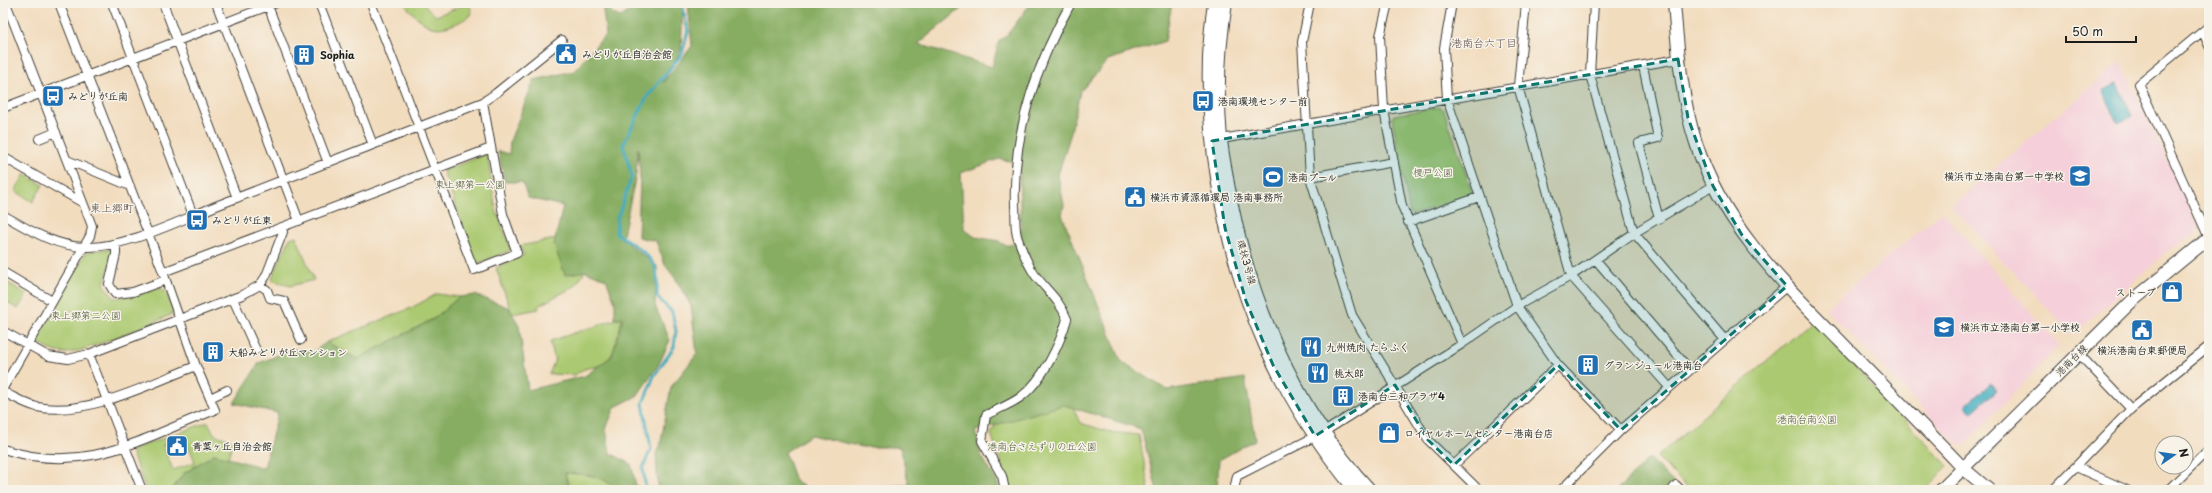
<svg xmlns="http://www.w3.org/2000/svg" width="2212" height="493" viewBox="0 0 2212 493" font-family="'Playpen Sans','Klee One',sans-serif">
<rect width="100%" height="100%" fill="#f7f3e8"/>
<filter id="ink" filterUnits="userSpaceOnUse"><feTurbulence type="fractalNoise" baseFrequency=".025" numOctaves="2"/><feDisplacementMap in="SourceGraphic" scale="8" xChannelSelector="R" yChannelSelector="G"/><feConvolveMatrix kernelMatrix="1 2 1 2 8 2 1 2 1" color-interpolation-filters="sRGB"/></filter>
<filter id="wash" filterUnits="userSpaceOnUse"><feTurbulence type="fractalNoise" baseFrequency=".012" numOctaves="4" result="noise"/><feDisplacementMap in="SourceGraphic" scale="16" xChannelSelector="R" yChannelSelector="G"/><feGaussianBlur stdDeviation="0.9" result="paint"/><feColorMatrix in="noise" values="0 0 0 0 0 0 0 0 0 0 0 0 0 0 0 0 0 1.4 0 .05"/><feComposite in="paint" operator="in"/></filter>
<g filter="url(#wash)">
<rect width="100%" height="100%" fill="#f2dcbe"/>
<path fill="#f5cfda" d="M2120 62 2199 227 2197 233 2175 245 2073 335 1951 206Z
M1942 212 2060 345 1965 444H1957L1826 309Z"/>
<path fill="#aac970" stroke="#637246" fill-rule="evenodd" d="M403 3H423L436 16 469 3 472 14C462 22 442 32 429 26 420 22 410 10 403 3Z
M1440 107 1444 110 1472 192 1471 196 1415 214H1410L1392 118 1394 115Z
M487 154 496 210 511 250 479 263 475 261 443 171Z
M25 174 43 185 33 202 15 191Z
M296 236 314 280 290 286 271 280 290 238Z
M556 239 554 245 585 271 575 286 538 306 539 309 512 314 496 268 524 255 519 246Z
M109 249 113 254 104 284 114 298 139 295 157 288 165 290 173 309 171 315C150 323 82 354 64 353 53 352 44 347 36 341L85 254 91 251Z
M3 280 27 294 18 309 3 300Z
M437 294 459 297 435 318 357 359 327 342 411 308Z
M623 317C618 333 617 360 598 366 587 369 585 367 575 375L549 374 555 360 550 341Z
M1812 321 1948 466 1924 490H1690L1657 457Z
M1068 396 1080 423 1110 432 1139 435 1149 490H1008L1001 461 991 434 1000 415Z
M208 422 214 434 233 441 228 458 214 454 183 474 172 490H146L132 454 134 449ZM185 437 195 462 173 470 163 445Z
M565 473C585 474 603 474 616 490H570Z"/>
<path fill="#87ad62" stroke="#52643f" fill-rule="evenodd" d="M602 3H609L612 14 621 17 638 5 636 3H683L681 50 663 83 692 46 688 3H968L918 44 992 67 999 41 1007 35 1028 7 1038 3H1172L1165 41 1108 60 1080 92 1070 136 1058 175 1064 205 1062 215 1121 361 1167 390 1245 378 1255 440 1219 460 1217 490H1157L1141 429 1064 405 975 431 981 455 997 482 999 490H878L875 486 909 485 900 447H862L811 435 785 452 795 481 810 490H658L656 454 661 441 671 387 697 354 691 306 675 278 665 265 656 241 638 237 640 176 638 148 636 175 622 239 657 266 655 306 670 340 659 364 637 396 615 407 606 429 610 453 631 464 637 490H616C603 474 585 475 565 473L570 490H172L183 474 214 454 264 468 278 413 234 403 259 363 293 349 313 352 327 342 357 359 435 318 459 297 475 295 508 307 519 325 528 390 585 376 612 356 623 317 615 319V302L606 279 585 271 565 275 554 245 563 206 528 198 522 182H505L498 151 509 154 510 141 534 80 574 71 606 34ZM999 159 1019 163 1021 241C1013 245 1005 248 999 241L975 237 964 229 961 173Z
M1649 458 1676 485 1672 490H1617Z"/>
<path fill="#3eabbe" stroke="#2d646d" d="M2118 84 2132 116 2117 123 2103 90Z
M1991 383 1997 390 1971 413 1965 406Z"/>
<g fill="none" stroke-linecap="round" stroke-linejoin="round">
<path stroke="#3eabbe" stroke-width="3" d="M646 490 643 468 651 449 643 403 654 376 674 347 676 331 672 312 657 297C657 289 658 277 656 269 649 252 630 243 616 233L617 219 632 176 623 145 647 97 682 54 688 31 682 3"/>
</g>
</g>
<g filter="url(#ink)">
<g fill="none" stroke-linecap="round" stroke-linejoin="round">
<g stroke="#3c3934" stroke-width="10">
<path id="street" d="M112 3 193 215
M163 3 237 198
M216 3 299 221
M267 3 328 163
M319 3 373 145
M371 3 474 270 517 253 503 214 483 102
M1310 3 1302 42 1310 177 1352 315 1428 440 1479 490
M1388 3 1380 36 1384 110 1402 206 1462 344
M1452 3 1444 48 1447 99 1517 306 1558 365
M1526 3 1518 86 1571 276 1669 387
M1594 3 1590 75 1634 233 1725 340
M2209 26 2139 84 2209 238
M2203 32 2209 46
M1643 66 1658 138 1639 143 1659 219
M3 108 276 3
M39 139 56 132
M1216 140 1678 59
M3 157 83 203
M67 160 130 186
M1310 177 1394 162
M3 215C28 229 54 246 84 247 124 249 183 219 221 204 308 170 396 136 483 102L496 93 562 40
M1408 222 1479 197
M116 243V254L109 284 115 294 133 292 166 280
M1596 260 1689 369
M3 272 52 301
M163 272 491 148
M260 285 267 290 270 298 284 301 301 340
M233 299 256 350
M3 331 48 356 68 359 89 354 242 295 260 285 266 276 283 232 282 227
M2078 353 2131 409
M89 354 142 490
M3 388 90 236 92 226 6 3
M3 392C14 397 25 404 37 407 87 417 149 384 196 366
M210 398 227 390
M3 449C86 476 140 439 215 410L196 366 163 272 59 3
M1454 465 1558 365 1621 430 1787 286
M2076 467 2127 490
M1005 490 1002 476 982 441 986 415C998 409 1012 404 1022 396 1043 380 1060 344 1067 319 1059 299 1047 291 1035 275 1028 265 1022 250 1018 239 1014 230 1016 216 1015 206 1012 134 1036 65 1071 3
M1234 490 1237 476 1324 432 1462 344 1517 306 1571 276 1634 233 1713 186
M1561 490 1621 430
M1672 490 1676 485 1681 490
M2053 490 2131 409 2209 346
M2168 490 2209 449"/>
</g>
<g stroke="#3c3934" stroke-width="14">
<path id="secondary" d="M1214 3C1205 63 1208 124 1218 184 1237 300 1280 399 1355 490
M1226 3C1219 46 1217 96 1221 139 1222 154 1226 169 1228 184 1247 293 1293 408 1370 490
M1674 3C1678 51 1681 97 1696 143 1722 224 1781 281 1839 340 1880 382 1922 425 1963 468L1989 490
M1941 490 2131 302 2209 238"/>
</g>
<use href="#street" stroke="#fff" stroke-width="8"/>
<use href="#secondary" stroke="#fff" stroke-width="12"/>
</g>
</g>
<path fill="#0f766e" fill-opacity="0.2" stroke="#0f766e" stroke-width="3" stroke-dasharray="8 5" stroke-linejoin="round" d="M1678 59 1688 118 1713 186 1742 235 1787 286 1621 430 1558 365 1454 465 1428 440 1395 385 1315 436 1273 365 1246 301 1225 228 1212 141Z"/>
<defs>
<g id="civic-square" transform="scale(1.15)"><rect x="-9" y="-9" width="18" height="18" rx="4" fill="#1f6fb2" stroke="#f7f3e8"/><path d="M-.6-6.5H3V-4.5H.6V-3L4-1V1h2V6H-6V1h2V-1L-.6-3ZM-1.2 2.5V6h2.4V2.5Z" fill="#fff"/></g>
<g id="building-square" transform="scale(1.15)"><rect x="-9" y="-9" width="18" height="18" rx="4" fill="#1f6fb2" stroke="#f7f3e8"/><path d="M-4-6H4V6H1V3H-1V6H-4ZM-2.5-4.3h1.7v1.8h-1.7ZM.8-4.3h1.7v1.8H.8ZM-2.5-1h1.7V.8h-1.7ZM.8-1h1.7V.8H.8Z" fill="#fff"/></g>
<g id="bus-square" transform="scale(1.15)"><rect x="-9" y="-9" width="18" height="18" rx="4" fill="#1f6fb2" stroke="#f7f3e8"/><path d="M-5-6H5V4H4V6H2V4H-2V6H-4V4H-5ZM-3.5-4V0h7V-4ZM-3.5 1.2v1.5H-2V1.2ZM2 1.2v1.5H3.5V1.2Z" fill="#fff"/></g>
<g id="school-square" transform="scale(1.15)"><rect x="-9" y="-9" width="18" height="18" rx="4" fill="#1f6fb2" stroke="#f7f3e8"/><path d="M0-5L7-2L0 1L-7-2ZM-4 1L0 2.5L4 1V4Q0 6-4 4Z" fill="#fff"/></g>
<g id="stadium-square" transform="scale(1.15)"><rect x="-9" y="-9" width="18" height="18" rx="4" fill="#1f6fb2" stroke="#f7f3e8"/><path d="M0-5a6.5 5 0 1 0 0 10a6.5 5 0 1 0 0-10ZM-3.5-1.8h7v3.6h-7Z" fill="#fff"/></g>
<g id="shop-square" transform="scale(1.15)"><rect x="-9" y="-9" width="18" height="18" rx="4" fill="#1f6fb2" stroke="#f7f3e8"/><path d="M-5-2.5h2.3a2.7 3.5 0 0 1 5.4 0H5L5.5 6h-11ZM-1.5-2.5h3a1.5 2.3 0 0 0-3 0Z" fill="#fff"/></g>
<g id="restaurant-square" transform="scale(1.15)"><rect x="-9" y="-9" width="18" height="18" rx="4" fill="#1f6fb2" stroke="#f7f3e8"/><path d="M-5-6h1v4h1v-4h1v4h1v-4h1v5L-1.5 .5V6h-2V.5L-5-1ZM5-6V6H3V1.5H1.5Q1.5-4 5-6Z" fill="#fff"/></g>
</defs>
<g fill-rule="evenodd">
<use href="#civic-square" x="566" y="54"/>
<use href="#building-square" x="304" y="55"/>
<use href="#bus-square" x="53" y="96"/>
<use href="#bus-square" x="1203" y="101"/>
<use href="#school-square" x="2080" y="176"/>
<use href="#stadium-square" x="1273" y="177"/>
<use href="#civic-square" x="1135" y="197"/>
<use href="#bus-square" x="197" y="220"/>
<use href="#shop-square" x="2172" y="292"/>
<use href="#school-square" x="1944" y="327"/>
<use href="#civic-square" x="2142" y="330"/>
<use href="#restaurant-square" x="1311" y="347"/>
<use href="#building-square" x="213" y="352"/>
<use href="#building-square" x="1588" y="365"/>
<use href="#restaurant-square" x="1318" y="373"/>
<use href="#building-square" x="1343" y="396"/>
<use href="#shop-square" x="1389" y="433"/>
<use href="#civic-square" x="177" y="446"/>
</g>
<g text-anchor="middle" stroke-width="3" stroke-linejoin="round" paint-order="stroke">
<g font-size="10" font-weight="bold" fill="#1c1c1c" stroke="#f7f3e8" text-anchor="start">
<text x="582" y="58">みどりが丘自治会館</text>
<text x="320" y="59">Sophia</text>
<text x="68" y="100">みどりが丘南</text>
<text x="1218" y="105">港南環境センター前</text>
<text x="2064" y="180" text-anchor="end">横浜市立港南台第一中学校</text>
<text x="1288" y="181">港南プール</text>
<text x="1150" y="201">横浜市資源循環局 港南事務所</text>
<text x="212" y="224">みどりが丘東</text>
<text x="2156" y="296" text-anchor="end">ストーブ</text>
<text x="1960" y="331">横浜市立港南台第一小学校</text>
<text x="1326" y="351">九州焼肉 たらふく</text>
<text x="2142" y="354" text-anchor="middle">横浜港南台東郵便局</text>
<text x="228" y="356">大船みどりが丘マンション</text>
<text x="1604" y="369">グランジュール港南台</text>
<text x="1334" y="377">桃太郎</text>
<text x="1358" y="400">港南台三和プラザ4</text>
<text x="1404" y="437">ロイヤルホームセンター港南台店</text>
<text x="192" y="450">青葉ヶ丘自治会館</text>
</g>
<g font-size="10" fill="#4e5939" stroke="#f7f3e8">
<text x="1433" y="176">榎戸公園</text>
<text x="470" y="188">東上郷第一公園</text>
<text x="86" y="319">東上郷第二公園</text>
<text x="1807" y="423">港南台南公園</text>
<text x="1042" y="450">港南台さえずりの丘公園</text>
</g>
<g font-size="10" fill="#1c1c1c" stroke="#f7f3e8">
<text transform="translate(1247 262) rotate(74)" y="4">環状3号線</text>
<text transform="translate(2071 360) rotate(-45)" y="4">港南台線</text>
</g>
<g font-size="11" fill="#5d4c4a" stroke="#f7f3e8">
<text x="1484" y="47">港南台六丁目</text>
<text x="112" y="212">東上郷町</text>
</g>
</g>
<rect width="2212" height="493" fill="none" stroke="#f7f3e8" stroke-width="16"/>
<g transform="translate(2174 455) rotate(77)"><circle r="19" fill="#f7f3e8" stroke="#9f9d96"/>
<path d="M0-3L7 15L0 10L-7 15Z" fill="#1f6fb2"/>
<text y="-6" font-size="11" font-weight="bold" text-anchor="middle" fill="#1c1c1c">N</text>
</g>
<path d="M2066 36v6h70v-6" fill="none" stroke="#1c1c1c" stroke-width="2"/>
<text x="2072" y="36" font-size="12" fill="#1c1c1c" stroke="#f7f3e8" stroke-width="3" paint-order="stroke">50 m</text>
</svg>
